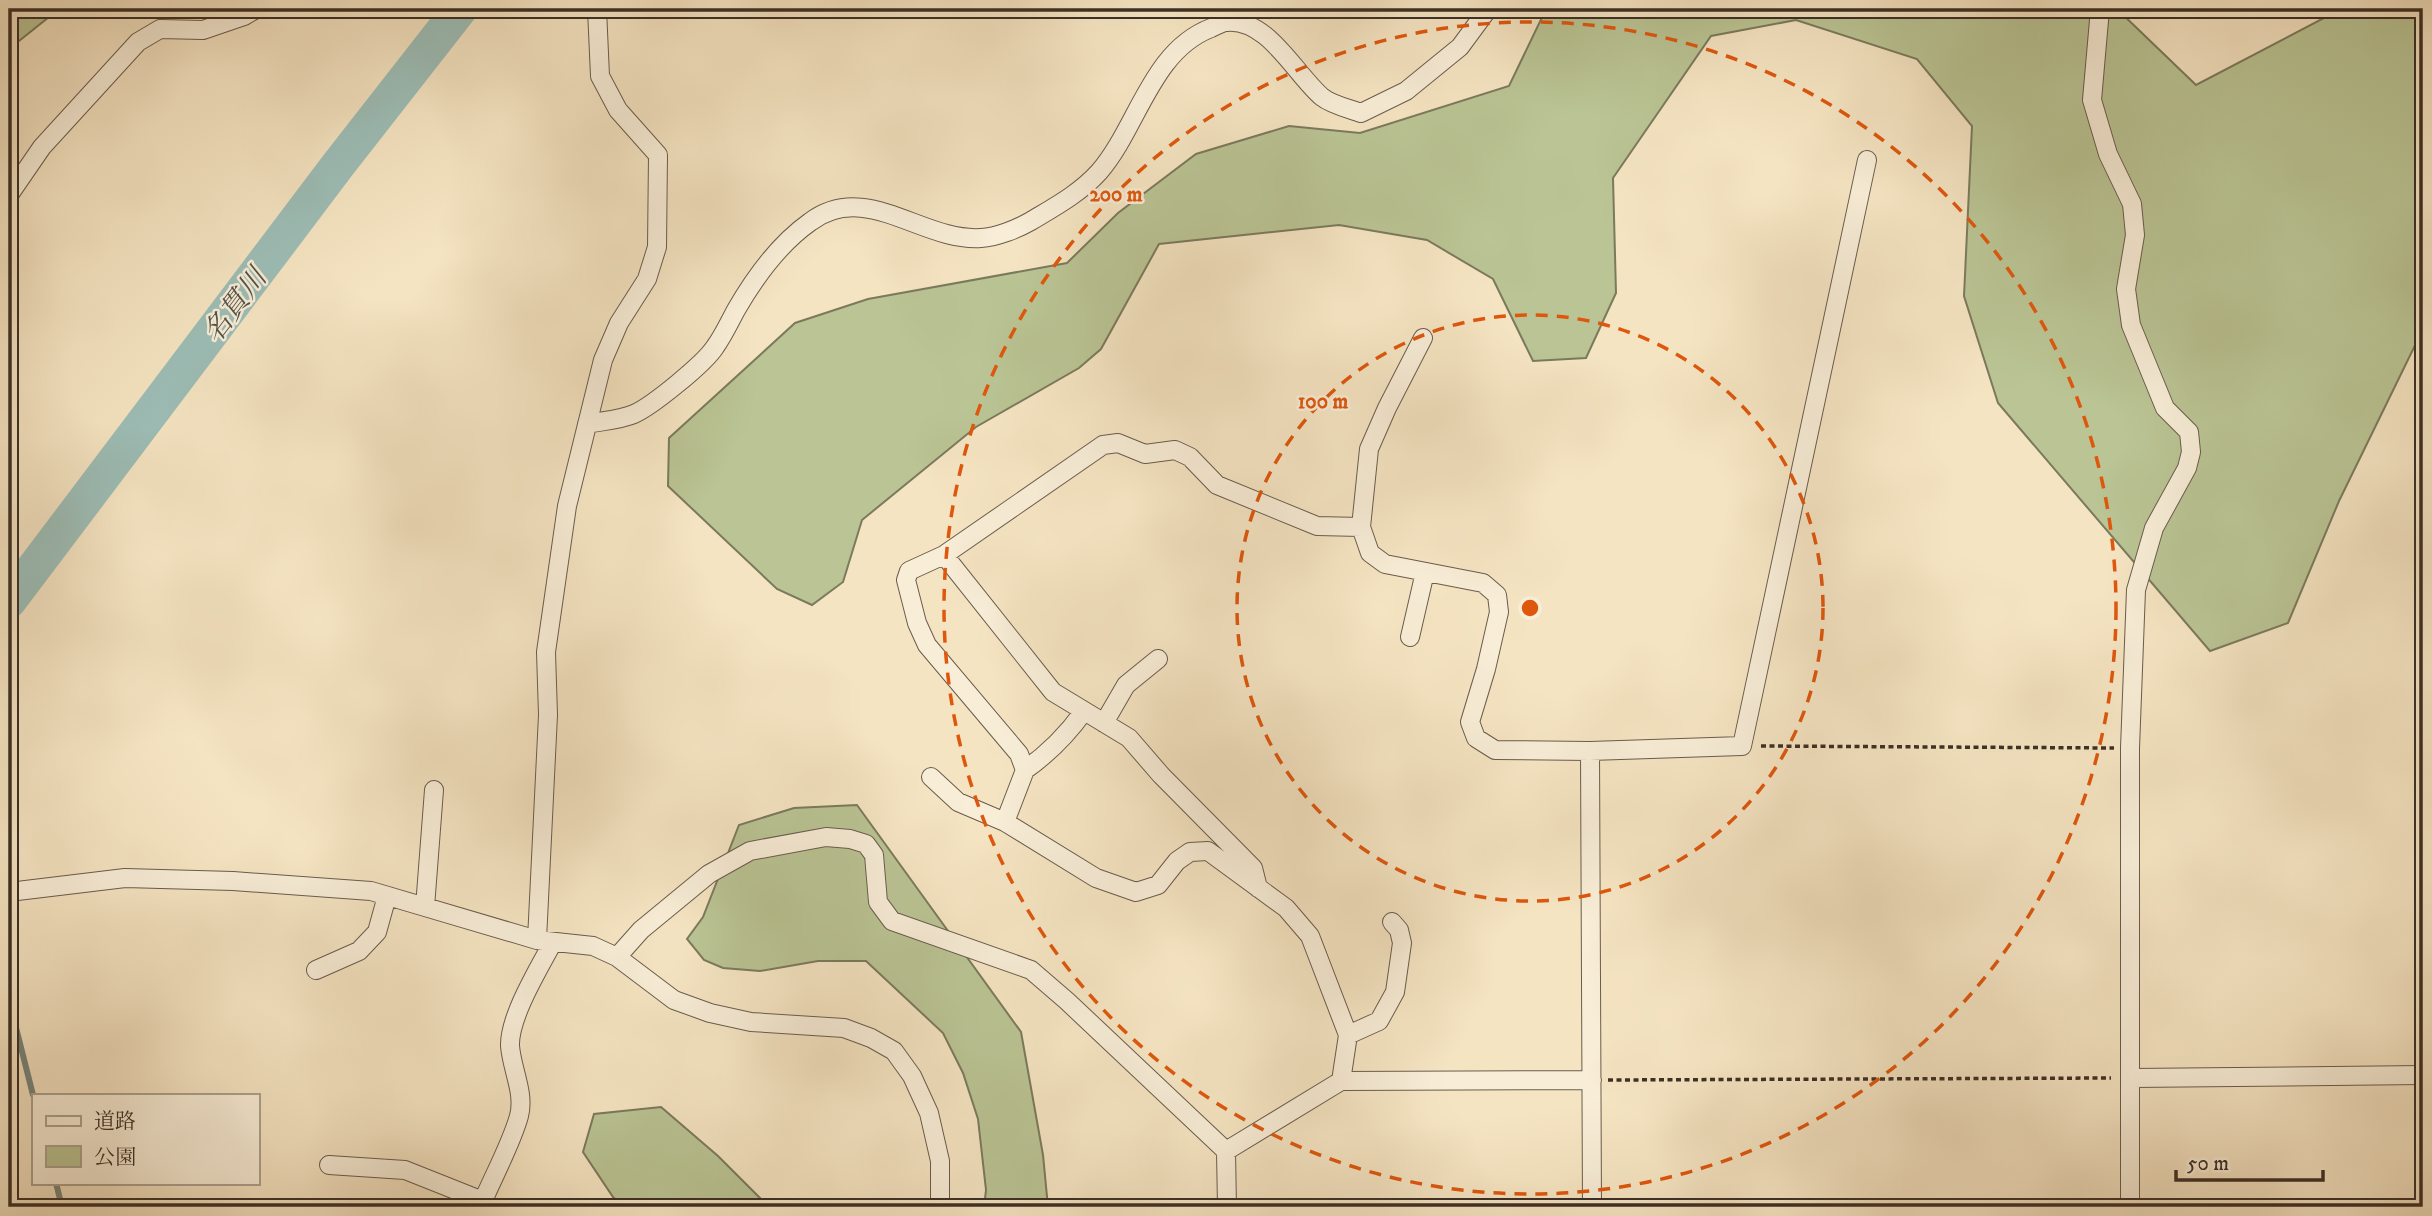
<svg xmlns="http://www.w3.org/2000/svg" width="2432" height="1216" viewBox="0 0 2432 1216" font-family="'IM FELL DW Pica','Noto Serif JP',serif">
<rect width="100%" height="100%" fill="#f5e4c2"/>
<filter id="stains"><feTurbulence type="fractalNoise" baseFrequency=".00286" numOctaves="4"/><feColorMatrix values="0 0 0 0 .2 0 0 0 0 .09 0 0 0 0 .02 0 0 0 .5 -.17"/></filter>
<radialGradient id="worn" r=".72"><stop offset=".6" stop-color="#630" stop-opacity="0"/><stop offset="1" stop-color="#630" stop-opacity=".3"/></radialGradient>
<path fill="#bac494" stroke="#7b7a5d" stroke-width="2" d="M9 9H59L9 49Z
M1546 9H2117L2196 85 2341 9H2423V329L2339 501 2288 623 2210 651 1998 403 1964 296 1972 126 1917 59 1796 20 1711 36 1613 178 1616 293 1586 358 1533 361 1493 279 1427 240 1339 225 1159 244 1101 349 1079 368 976 427 862 520 843 582 812 605 777 589 668 486 669 438 795 323 868 299 1067 263 1118 213 1196 154 1289 126 1360 133 1509 86Z
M857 805 1021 1032 1043 1155 1048 1207H984L986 1190 978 1119 963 1073 943 1033 866 961H818L760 971 723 968 704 960 687 939 703 917 739 825 794 808Z
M661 1107 718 1156 769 1207H623L613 1197 583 1152 594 1114Z"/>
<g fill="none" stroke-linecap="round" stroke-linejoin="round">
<path stroke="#76857d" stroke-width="6" d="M9 1000 33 1095
M56 1183 62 1207"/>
<path stroke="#9dbeb7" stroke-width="35" d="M9 601 338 165 460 9"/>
<g stroke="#6a5c4d" stroke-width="20">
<path id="street" d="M2100 9 2092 100 2108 154 2132 204 2135 235 2126 289 2131 325 2165 408 2189 432 2191 452 2187 468 2154 528 2136 590 2130 748V1207
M9 195 42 147 138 42 160 29 203 30 244 16 256 9
M587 424C601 421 620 420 634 414 652 406 704 364 715 347 723 336 729 323 736 310 755 277 779 244 810 222 866 180 922 242 981 238 997 237 1017 229 1031 221 1056 206 1080 193 1099 172 1138 127 1151 51 1211 28 1215 26 1221 23 1226 22 1267 17 1295 74 1322 97 1332 105 1350 109 1361 113L1406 91 1460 47 1488 9
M1361 527 1370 553 1385 564 1483 583 1497 595 1499 612 1486 669 1470 722 1476 738 1495 750 1590 751 1742 746 1867 160
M944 555 1103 445 1118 443 1145 454 1175 450 1190 457 1217 485 1317 526 1361 527 1369 449 1387 408 1423 338
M1410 637 1425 572
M1104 723 1126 685 1158 659
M1590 751 1592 1207
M1025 770C1049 753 1067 735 1084 711
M931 777 958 802 1005 822 1096 878 1136 892 1158 885 1177 861 1190 852 1208 851 1286 908 1310 936 1348 1035 1341 1081
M1005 822 1025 770 1019 754 927 645 917 623 906 580 909 571 944 555 1053 692 1129 738 1161 775 1253 868 1258 888
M9 892 125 878 233 881 371 891 537 940 593 946 617 957 674 1000 710 1013 751 1022 844 1028 871 1038 894 1051 912 1076 929 1113 940 1161V1207
M425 907 434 790
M537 940 548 715 546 652 567 506 603 360 619 323 647 279 657 247 658 155 618 110 600 76 597 9
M617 957 641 930 709 874 750 851 826 837 850 839 866 844 874 855 878 902 892 921 1031 970 1067 1001 1226 1151 1227 1207
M316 970 359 951 377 932 387 896
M1348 1035 1379 1021 1395 992 1402 943 1399 930 1392 922
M2131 1078 2423 1075
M1226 1151 1341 1081 1592 1080
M329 1165 405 1170 483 1201C494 1175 512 1142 519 1116 525 1093 512 1070 510 1046 509 1017 539 968 553 942"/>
</g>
<path stroke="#3c2f26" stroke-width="3.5" stroke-dasharray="5 3.5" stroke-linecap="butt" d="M1761 746 2114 748
M1608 1080 2111 1078"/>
<use href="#street" stroke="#f8edd7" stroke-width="18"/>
</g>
<g fill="none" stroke="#df570d" stroke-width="3.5" stroke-dasharray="12 9">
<circle cx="1530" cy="608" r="293"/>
<circle cx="1530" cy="608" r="586"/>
</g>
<g text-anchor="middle" stroke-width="5" stroke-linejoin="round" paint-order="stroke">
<g font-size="28" font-style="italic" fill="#54534a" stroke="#f8edd7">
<text transform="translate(234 305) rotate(-53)" y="10">名貫川</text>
</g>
</g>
<circle cx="1530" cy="608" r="10" fill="#df570d" stroke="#f8edd7" stroke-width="3.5"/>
<g font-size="21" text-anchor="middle" font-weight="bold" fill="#df570d" stroke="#f8edd7" stroke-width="5" stroke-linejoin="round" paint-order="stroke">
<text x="1116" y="201">200 m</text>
<text x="1323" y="408">100 m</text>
</g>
<rect width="2432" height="1216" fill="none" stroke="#f5e4c2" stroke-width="35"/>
<rect x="10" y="10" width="2411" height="1195" fill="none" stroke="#3c2f26" stroke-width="3.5"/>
<rect x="18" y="18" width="2397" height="1181" fill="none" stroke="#3c2f26" stroke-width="2"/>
<rect x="32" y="1094" width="228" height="91" fill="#f8edd7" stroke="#ada190" stroke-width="2"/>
<rect x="46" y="1116" width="35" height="10" fill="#f8edd7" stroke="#ada190" stroke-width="2"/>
<text x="94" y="1128" font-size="21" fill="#3c2f26">道路</text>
<rect x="46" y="1146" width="35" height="21" fill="#bac494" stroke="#ada190" stroke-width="2"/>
<text x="94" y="1164" font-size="21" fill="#3c2f26">公園</text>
<path d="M2176 1170v10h147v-10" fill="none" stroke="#3c2f26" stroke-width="3.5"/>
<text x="2187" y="1170" font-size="21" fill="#3c2f26" stroke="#f8edd7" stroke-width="5" paint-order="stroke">50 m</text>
<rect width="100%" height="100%" filter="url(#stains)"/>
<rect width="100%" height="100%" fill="url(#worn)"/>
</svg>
